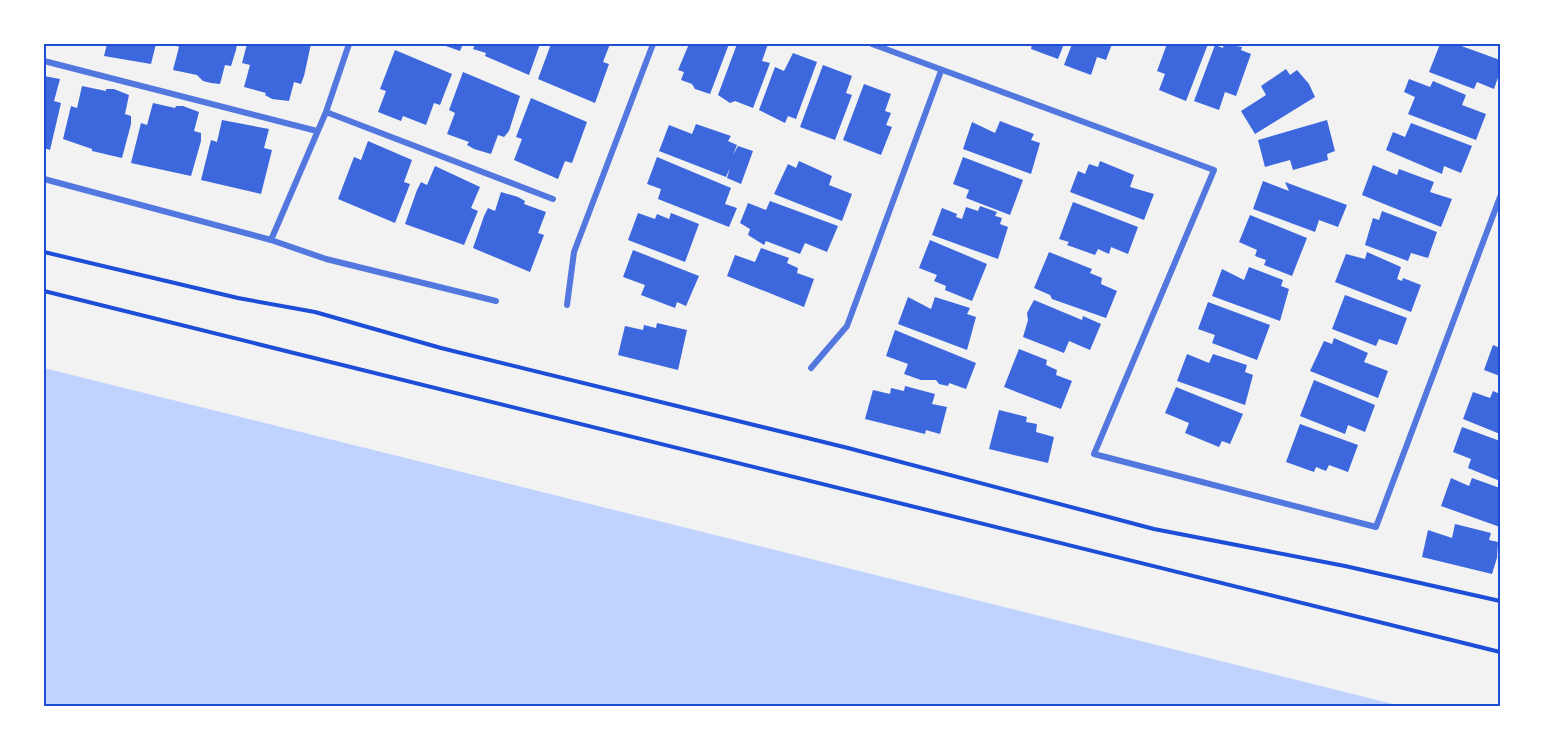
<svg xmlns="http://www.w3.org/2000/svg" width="1544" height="750" viewBox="0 0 1544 750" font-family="Commissioner,sans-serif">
<rect width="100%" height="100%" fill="#f2f2f2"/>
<path fill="#bfd3fe" d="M44 368 1401 706H44Z"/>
<path fill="#3d67dc" d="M107 44H156L151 64 104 56Z
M173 44H237L236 50 231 66 225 65 220 84 211 83 203 81 197 75 173 70 179 47Z
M247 44H311L304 76 301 84 294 82 289 101 272 99 265 95 266 93 244 87 250 65 242 63Z
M440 44H463L460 51Z
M475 44H540L529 75 485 56 486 53 473 49Z
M551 44H610L603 62 609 64 595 103 538 79Z
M689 44H729L710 94 695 89 692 84 681 80 684 72 678 70Z
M737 44H768L762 61 770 63 753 108 735 101 730 103 718 95Z
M1032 44H1064L1058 59 1031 49Z
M1072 44H1112L1106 60 1097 57 1091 75 1064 65Z
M1167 44H1208L1186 101 1159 90 1165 74 1157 71Z
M1224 44 1242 47 1241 50 1251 54 1236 96 1225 92 1219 110 1194 101 1215 45 1223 48Z
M1440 44H1456L1500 60V72L1494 89 1477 82 1474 89 1429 72Z
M395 50 452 74 440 105 434 103 426 125 403 116 401 121 378 112 386 91 380 89Z
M793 53 817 62 796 119 788 116 785 123 759 110 775 67 784 71Z
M823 65 852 76 846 93 852 95 835 140 800 127Z
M1286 69 1290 75 1297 70 1309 84 1315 97 1255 134 1241 111 1266 95 1261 86Z
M463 72 520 96 509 131 504 137 498 135 491 154 474 149 467 145 469 142 447 134 455 113 449 110Z
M44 76 60 79 54 101 61 103 50 150 44 148Z
M1409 79 1430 87 1433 81 1466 95 1462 105 1486 114 1476 140 1408 114 1415 97 1404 92Z
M864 84 891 94 885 111 891 113 886 125 892 127 881 155 843 140Z
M82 86 106 91V89H114L129 95 125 114 131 116V124L122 158 92 151V149L63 139 71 106 77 108Z
M531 98 587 122 572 163 565 161 558 179 514 160 522 139 516 137Z
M153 103 175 108 176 106H183L199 112 194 131 201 133V141L191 176 131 163 141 123 147 125Z
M222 120 269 129 264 148 272 150 261 194 201 180 211 140 217 142Z
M1327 120 1335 151 1327 154 1328 160 1293 170 1290 160 1265 167 1258 140Z
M1000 121 1034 134 1031 140 1040 143 1031 174 963 149 972 122 995 133Z
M1411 123 1472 146 1461 173 1444 166 1442 174 1386 150 1393 132 1405 137Z
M696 124 731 136 728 141 737 145 733 155 738 146 753 151 741 184 727 178 730 168 726 177 659 151 669 125 692 134Z
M368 141 412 160 404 182 410 184 395 223 338 199 354 157 361 160Z
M657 157 731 188 725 204 737 208 729 227 658 199 661 189 647 184Z
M963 157 1023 180 1010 215 966 198 969 190 953 184Z
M799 161 832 176 829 185 852 194 842 221 774 194 788 164 796 168Z
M1100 161 1134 175 1130 187 1154 194 1144 220 1070 192 1078 171 1085 174 1089 164 1098 167Z
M1373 165 1397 175 1399 169 1434 182 1430 192 1452 199 1441 227 1362 195Z
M435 166 480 187 471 208 478 211 464 245 405 224 417 190 421 182 427 185Z
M1263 181 1289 191 1285 182 1347 205 1338 227 1319 220 1315 232 1253 209Z
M501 192 518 197 525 201 524 204 546 212 538 233 544 235 530 272 473 248 484 216 488 208 495 211Z
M770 201 838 226 827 252 805 243 800 254 766 241 764 245 748 235 750 229 740 223 748 203 766 210Z
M1073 202 1138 227 1128 254 1111 247 1109 254 1098 249 1095 255 1067 245 1069 242 1059 239Z
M980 206 997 212 995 216 1002 218 1000 224 1008 227 998 259 932 235 942 208 957 214 956 217 962 219 966 207 978 211Z
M1382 211 1437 232 1428 258 1411 253 1408 261 1365 245 1373 218 1379 220Z
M638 213 655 219 657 214 669 219 671 213 699 224 685 262 628 240Z
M1250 215 1307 238 1292 276 1264 265 1266 260 1255 256 1257 250 1239 242Z
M930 240 987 264 972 301 945 290 946 286 934 281 937 275 919 268Z
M761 248 789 258 787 263 798 268 797 273 814 279 804 307 727 276 735 255 755 262Z
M633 250 699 276 686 306 677 302 675 308 641 295 645 285 623 277Z
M1049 252 1092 269 1090 273 1102 278 1101 284 1117 291 1106 318 1052 299 1050 295 1034 288Z
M1367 252 1401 267 1397 279 1402 281 1403 278 1421 285 1411 312 1335 282 1346 254 1365 259Z
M1249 267 1283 280 1281 286 1289 289 1280 321 1212 296 1222 269 1244 280Z
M1345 295 1407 318 1397 345 1379 339 1376 346 1332 329Z
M908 297 931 309 935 297 970 308 967 314 976 317 967 350 898 324Z
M1034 300 1082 320 1083 316 1101 324 1090 350 1069 341 1064 353 1023 337 1028 320 1027 313Z
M1208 302 1270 325 1257 360 1212 343 1215 335 1198 329Z
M657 323 687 330 678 370 618 355 625 326 643 330 644 325 656 328Z
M895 330 976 363 966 389 949 383 948 386 939 384 936 380H921L904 374 908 364 886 356Z
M1334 338 1368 353 1364 362 1388 371 1378 398 1310 371 1324 341 1332 344Z
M1493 345 1500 348V376L1484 370Z
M1019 349 1047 360 1046 365 1057 370 1056 375 1072 381 1061 409 1004 387Z
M1187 354 1209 363 1213 354 1247 365 1245 372 1253 375 1245 405 1177 381Z
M1314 380 1375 405 1365 432 1348 425 1345 434 1300 416Z
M905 386 935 394 932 404 947 407 940 434 926 430 925 434 865 419 873 390 890 394 891 388 904 391Z
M1176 387 1243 414 1230 444 1222 441 1219 447 1185 433 1189 423 1165 413Z
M1493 391 1500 394V434L1463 419 1473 392 1490 398Z
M999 410 1027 417 1026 422 1037 424 1036 432 1054 437 1048 463 989 449Z
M1300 424 1358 445 1348 472 1329 465 1326 471 1316 467 1314 472 1286 462Z
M1462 427 1500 441V481L1468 468 1471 459 1453 452Z
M1451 478 1469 486 1472 478 1500 488V527L1441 506Z
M1455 524 1491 533 1489 540 1498 542 1497 558 1492 574 1422 557 1428 530 1452 538Z"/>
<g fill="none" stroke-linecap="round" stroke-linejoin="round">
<path stroke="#1d4ed8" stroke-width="4" d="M44 252 238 298 315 312 441 348 848 448 1154 529 1345 566 1500 601
M44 291 1500 652"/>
<path stroke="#5277de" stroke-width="6" d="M872 44 1214 170 1094 454 1376 527 1500 197
M44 61 317 131
M326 112 553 199
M44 179 271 240 326 259 496 301
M271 240 326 112 349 44
M567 305 574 252 653 44
M811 368 847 326 941 71"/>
</g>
<rect width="1544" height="750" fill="none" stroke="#ffffff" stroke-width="90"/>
<rect x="45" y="45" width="1454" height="660" fill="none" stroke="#1d4ed8" stroke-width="2"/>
</svg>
